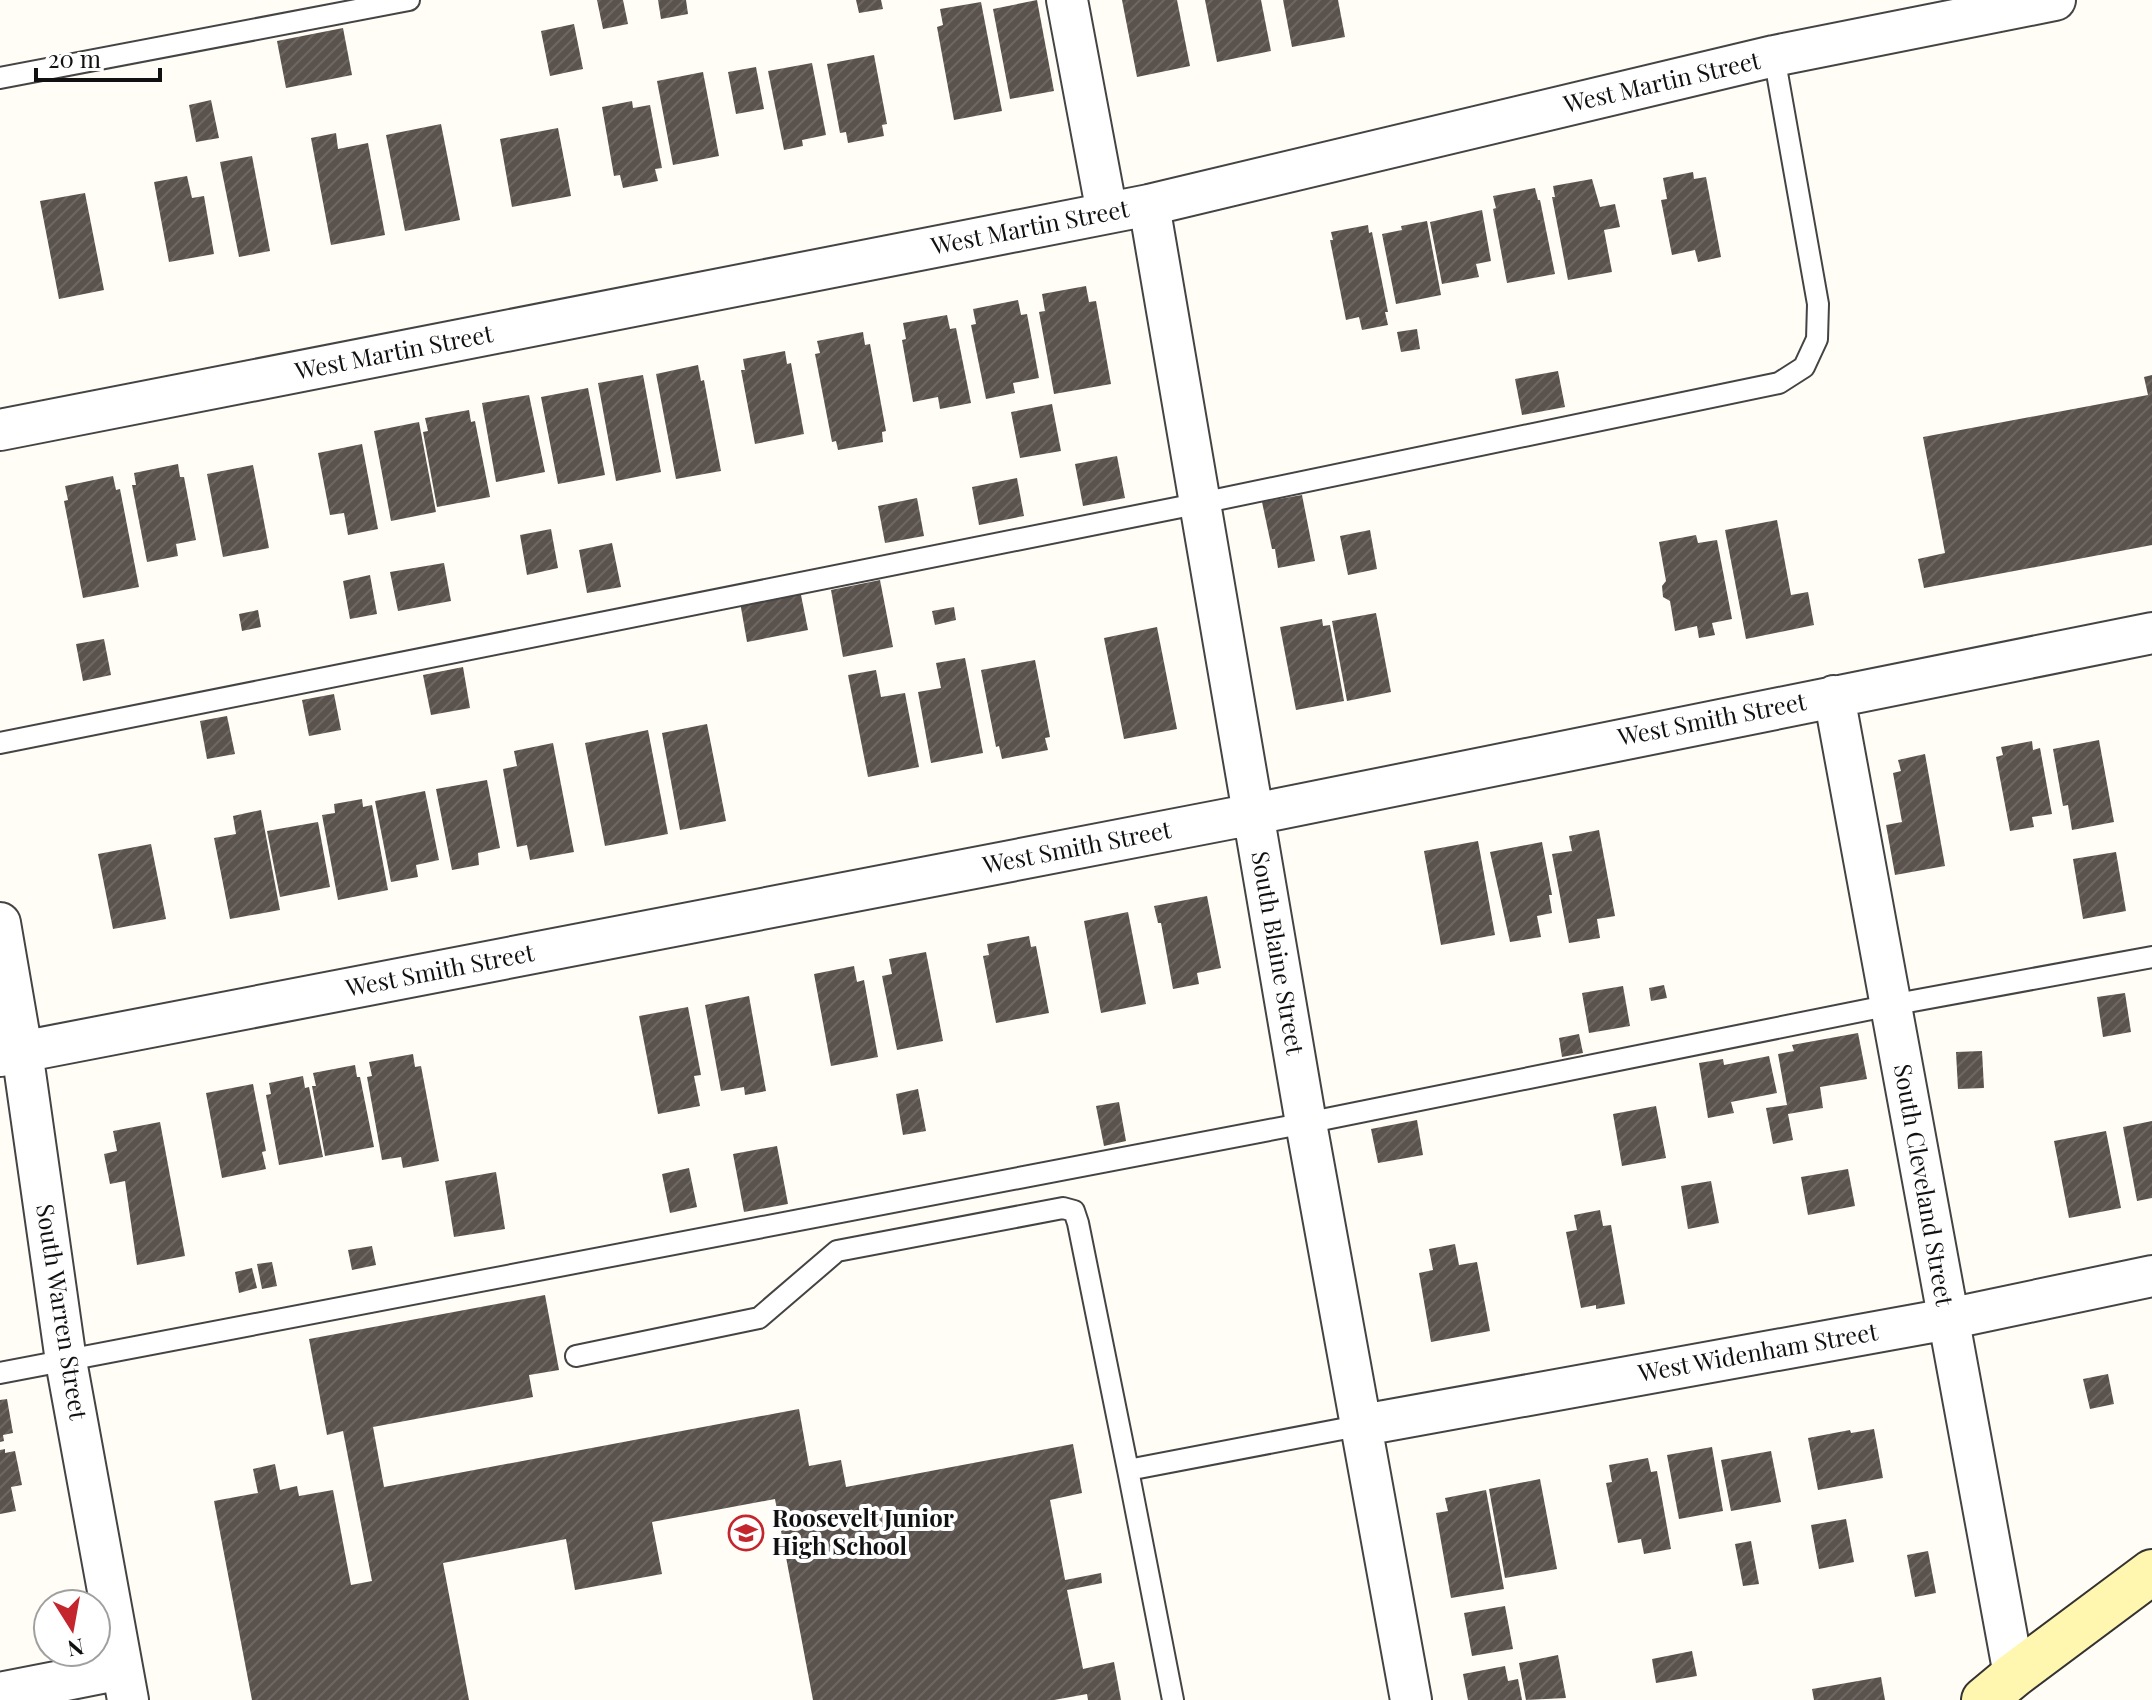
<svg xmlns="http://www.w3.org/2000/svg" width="2152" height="1700" viewBox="0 0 2152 1700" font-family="'Playfair Display',serif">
<defs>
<pattern id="building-hatch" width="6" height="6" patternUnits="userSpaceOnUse" patternTransform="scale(2)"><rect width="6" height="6" fill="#5a524d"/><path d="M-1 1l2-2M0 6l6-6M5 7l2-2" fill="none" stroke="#6d6662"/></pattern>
</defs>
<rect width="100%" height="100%" fill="#fffdf5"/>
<path fill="url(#building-hatch)" d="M597 0H623L628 24 603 29Z
M658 0H686L688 14 661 19Z
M856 0H881L883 9 859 13Z
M1037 0 1054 91 1010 99 993 9Z
M1122 0H1177L1190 66 1137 77Z
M1205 0H1261L1271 51 1217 62Z
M1283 0H1338L1345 37 1292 47Z
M981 2 1002 111 954 120 937 27 943 25 940 9Z
M574 24 583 69 550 76 541 31Z
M343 28 352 75 286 88 277 41Z
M874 55 887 124 882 125 884 136 848 143 846 132 840 133 827 64Z
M812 63 826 135 802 140 803 146 784 150 768 71Z
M756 67 764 109 736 114 728 72Z
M703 72 719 156 673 165 657 81Z
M211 100 219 138 196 142 189 105Z
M632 101 633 108 650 105 662 168 655 169 658 181 623 188 620 175 614 176 602 107Z
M441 124 460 220 405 231 386 135Z
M558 128 571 196 512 207 500 139Z
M336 133 338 149 368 143 385 235 331 245 311 138Z
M252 156 270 251 239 257 220 162Z
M1693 172 1694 179 1706 177 1721 257 1698 262 1695 250 1672 255 1661 200 1667 199 1663 178Z
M187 176 192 198 204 196 214 254 169 262 154 182Z
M1592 179 1600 207 1615 204 1620 227 1604 230 1612 272 1568 280 1552 197H1555L1553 186Z
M1535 188 1538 200H1540L1555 274 1507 283 1493 209 1496 208 1493 196Z
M85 193 104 290 59 299 40 201Z
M1482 210 1491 261 1476 264 1479 277 1442 284 1430 222Z
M1427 221 1441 295 1396 304 1382 234 1402 230 1401 226Z
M1368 225 1369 233 1372 232 1388 312H1385L1388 325 1362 330 1359 317 1346 320 1330 240H1333L1331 232Z
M1086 286 1089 302 1096 301 1111 384 1054 394 1039 312 1045 311 1042 294Z
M1018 300 1021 315 1027 314 1039 378 1013 383 1015 393 986 399 971 325 976 324 973 309Z
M947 315 950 329 956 328 971 403 940 409 938 397 913 402 902 340 906 339 903 323Z
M1417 329 1420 349 1401 352 1397 332Z
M863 332 865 345 870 344 886 431 882 432 883 442 838 450 836 441 832 442 815 354 820 353 817 341Z
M785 351 787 364 791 363 804 434 755 444 741 370H745L743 359Z
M698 365 701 381 704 380 721 471 676 479 656 374Z
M1558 371 1565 407 1522 415 1515 379Z
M643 375 661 472 616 481 598 383Z
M2152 375V545L1924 588 1918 559 1945 553 1923 437 2148 395 2144 377Z
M588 388 605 475 558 484 541 397Z
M529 395 545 472 496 482 482 403Z
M1052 404 1061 451 1020 458 1011 412Z
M469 410 471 422 475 421 490 497 437 507 423 432 428 431 425 418Z
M419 422 436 512 391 521 374 431Z
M362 444 378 529 348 535 344 513 330 515 318 453Z
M1117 456 1125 498 1083 506 1075 464Z
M178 464 180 477H184L196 540 176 544 178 556 147 562 132 485H136L134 473Z
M253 465 269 548 223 557 207 474Z
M113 476 116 490 120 489 139 587 83 598 64 501 68 500 65 486Z
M1017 478 1024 516 979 525 972 487Z
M1302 495 1315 561 1278 568 1275 549H1272L1262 502Z
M917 498 924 536 885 543 878 506Z
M1777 520 1791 595 1808 592 1814 625 1746 639 1725 530Z
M551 529 558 568 527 575 520 535Z
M1370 530 1377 569 1348 575 1340 536Z
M1696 535 1698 543 1717 540 1732 619 1712 623 1715 635 1699 638 1697 626 1675 631 1670 601 1663 597 1662 586 1666 581 1659 542Z
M612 543 621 587 587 593 579 550Z
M444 563 451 601 398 611 390 572Z
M370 575 377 614 350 619 343 581Z
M880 580 893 647 843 657 831 590Z
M800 590 808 630 747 642 740 602Z
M954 607 956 620 935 625 932 611Z
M258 610 261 627 242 631 239 614Z
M1376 613 1391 692 1347 701 1332 621Z
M1322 619 1323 626 1330 625 1344 701 1296 710 1280 627Z
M1157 627 1177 729 1124 739 1104 638Z
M104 639 111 675 83 681 76 644Z
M965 658 983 753 931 763 918 692 941 688 936 663Z
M1035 660 1050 737 1045 738 1048 750 1002 759 999 746 996 747 981 670Z
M463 667 470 708 431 715 423 675Z
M876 670 881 697 905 693 919 767 868 777 848 675Z
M334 694 341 730 309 736 302 700Z
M227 716 235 754 207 759 200 721Z
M707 724 726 821 680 830 662 733Z
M648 730 668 834 605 846 585 743Z
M2099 740 2114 822 2072 830 2068 805 2063 806 2053 749Z
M2032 741 2033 750 2040 748 2052 814 2032 817 2034 827 2010 831 1996 757 2003 755 2001 747Z
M553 743 574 852 530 860 527 845 517 847 503 769 517 766 514 751Z
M1925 754 1945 866 1895 875 1886 825 1902 822 1893 773 1901 771 1898 760Z
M487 780 500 848 478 853 479 865 452 870 436 789Z
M425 791 439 860 416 865 418 877 391 882 375 801Z
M362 799 363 807 372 805 388 890 338 900 322 815 335 813 334 804Z
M261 810 280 910 230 919 214 838 236 834 233 816Z
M318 822 330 887 280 897 267 831Z
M1599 830 1615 916 1597 919 1600 938 1569 943 1552 854 1572 851 1569 836Z
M1478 841 1495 935 1441 945 1424 851Z
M1542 842 1552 895H1549L1552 913 1537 916 1541 937 1510 942 1490 852Z
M151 844 166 919 113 929 98 854Z
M2116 852 2126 911 2083 919 2073 859Z
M1207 896 1221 968 1197 973 1199 984 1173 989 1161 923H1158L1154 906Z
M1128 912 1146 1004 1101 1013 1084 921Z
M1029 936 1031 947 1036 946 1049 1013 996 1023 983 956 989 955 987 944Z
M926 952 943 1041 897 1050 882 976 892 974 889 959Z
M854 966 857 982 864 980 878 1057 831 1066 814 974Z
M1664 985 1667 998 1651 1001 1649 988Z
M1623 986 1630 1026 1589 1033 1582 993Z
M2125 993 2131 1032 2103 1037 2097 997Z
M749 996 766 1091 745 1095 744 1087 721 1091 705 1005Z
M688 1007 701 1075 694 1076 700 1106 658 1114 639 1016Z
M1858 1033 1867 1079 1820 1087 1823 1108 1788 1114 1793 1140 1773 1144 1766 1108 1787 1105 1778 1054 1794 1051 1792 1045Z
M1579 1034 1583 1053 1562 1057 1559 1038Z
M1982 1051 1984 1088 1958 1089 1956 1052Z
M413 1054 415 1067 421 1066 439 1161 403 1168 401 1157 382 1160 367 1077 372 1076 369 1062Z
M1769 1056 1777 1093 1731 1102 1734 1113 1708 1118 1699 1063 1723 1059 1724 1065Z
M355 1065 357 1077H360L374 1147 325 1156 312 1086H316L313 1073Z
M303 1076 305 1088 309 1087 323 1157 279 1165 266 1095 271 1094 269 1083Z
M253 1084 266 1151 262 1152 266 1169 222 1178 206 1093Z
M918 1089 926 1131 903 1135 896 1094Z
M1119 1102 1126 1141 1104 1146 1096 1106Z
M1656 1106 1666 1158 1622 1166 1613 1114Z
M1417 1120 1423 1155 1378 1163 1371 1129Z
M2152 1121V1198L2137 1201 2123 1127Z
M160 1122 185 1256 137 1265 125 1181 110 1184 104 1154 117 1151 113 1131Z
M2106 1131 2121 1208 2069 1218 2054 1141Z
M777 1146 788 1204 744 1212 733 1154Z
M689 1168 697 1207 670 1213 662 1174Z
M1848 1169 1855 1206 1808 1215 1801 1177Z
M496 1172 505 1229 454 1237 445 1181Z
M1711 1181 1719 1223 1688 1229 1681 1186Z
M1600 1210 1603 1226 1611 1225 1625 1304 1596 1309V1305L1581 1308 1566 1232 1577 1230 1574 1215Z
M1455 1244 1459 1265 1477 1262 1490 1331 1431 1342 1419 1273 1433 1270 1429 1249Z
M372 1246 376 1265 352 1270 348 1250Z
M272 1262 277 1286 262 1289 257 1264Z
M252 1268 257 1288 239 1293 235 1272Z
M545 1295 559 1370 529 1375 533 1397 373 1427 384 1487 799 1409 809 1466 841 1460 846 1487 1073 1444 1082 1493 1050 1500 1065 1580 1101 1573 1102 1583 1067 1590 1083 1669 1114 1662 1121 1700H1088L1087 1694 1054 1700H813L775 1499 652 1522 662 1574 575 1590 566 1539 443 1563 469 1700H252L214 1501 258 1493 253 1469 275 1464 280 1490 297 1486 299 1496 333 1490 351 1585 372 1581 343 1431 327 1435 309 1339Z
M2108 1374 2114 1404 2090 1409 2083 1379Z
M7 1399 13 1433 3 1435 4 1441 0 1442V1400Z
M1874 1429 1883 1478 1818 1490 1808 1438 1850 1430 1851 1433Z
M1712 1447 1723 1511 1679 1519 1667 1455Z
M5 1449V1453L15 1451 22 1485 11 1487 16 1511 0 1514V1450Z
M1771 1451 1781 1502 1731 1511 1721 1460Z
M1648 1458 1651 1472 1657 1471 1671 1549 1644 1554 1641 1539 1618 1543 1606 1483 1612 1482 1609 1465Z
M1540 1479 1557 1569 1505 1578 1489 1489Z
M1486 1490 1504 1589 1451 1598 1436 1513 1448 1511 1445 1498Z
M1846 1519 1854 1562 1819 1569 1811 1525Z
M1751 1541 1759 1584 1743 1586 1735 1544Z
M1928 1551 1936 1593 1915 1597 1907 1555Z
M1505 1606 1513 1649 1472 1656 1464 1613Z
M1692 1651 1697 1676 1656 1683 1652 1659Z
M1558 1655 1566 1698 1526 1700 1519 1663Z
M1505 1666 1508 1681 1518 1679 1522 1700H1468L1463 1674Z
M1881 1677 1885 1700H1814L1812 1689Z"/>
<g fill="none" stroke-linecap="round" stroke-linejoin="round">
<g stroke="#444" stroke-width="24">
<path id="lane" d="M0 78 409 0
M0 743 1201 503 1779 383 1804 367 1817 339 1818 304 1774 56
M576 1356 759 1318 837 1251 1063 1208 1074 1211 1078 1223 1128 1470
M0 1373 1306 1123 1891 1005 2152 957
M1173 1700 1128 1470 1363 1425"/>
</g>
<g stroke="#444" stroke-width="44">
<path id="street" d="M1067 0 1107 213
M1149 205 1306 1123 1411 1700
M0 430 1149 205 1774 56 2055 0
M1834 696 2014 1675
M0 923 22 1051 66 1361 128 1700
M0 1056 1254 814 2152 633
M1363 1425 1948 1319 2152 1276
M0 1693 122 1669"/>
</g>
<g stroke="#333" stroke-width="48">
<path id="secondary" d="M1984 1700 2014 1675 2152 1572"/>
</g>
<use href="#lane" stroke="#fff" stroke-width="20"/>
<use href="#street" stroke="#fff" stroke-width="40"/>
<use href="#secondary" stroke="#fff6b0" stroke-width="44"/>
</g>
<defs>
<g id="school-ring" transform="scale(1.8)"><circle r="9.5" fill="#fff" stroke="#c4262e" stroke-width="1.5"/><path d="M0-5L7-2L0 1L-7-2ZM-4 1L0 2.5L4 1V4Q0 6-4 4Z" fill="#c4262e"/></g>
</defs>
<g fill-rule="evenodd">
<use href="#school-ring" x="746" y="1533"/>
</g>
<g text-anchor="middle" stroke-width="8" stroke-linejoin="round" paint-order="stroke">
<g font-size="24" fill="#111" stroke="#fff">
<text transform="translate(1662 83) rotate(-13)" y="8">West Martin Street</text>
<text transform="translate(1030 228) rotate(-11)" y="8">West Martin Street</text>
<text transform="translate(394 353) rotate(-11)" y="8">West Martin Street</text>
<text transform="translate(1712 720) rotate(-11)" y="8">West Smith Street</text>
<text transform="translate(1077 848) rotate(-11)" y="8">West Smith Street</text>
<text transform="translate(1277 953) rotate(80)" y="8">South Blaine Street</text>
<text transform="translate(440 971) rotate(-11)" y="8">West Smith Street</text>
<text transform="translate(1923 1185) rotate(80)" y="8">South Cleveland Street</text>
<text transform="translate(61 1312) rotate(81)" y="8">South Warren Street</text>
<text transform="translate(1758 1353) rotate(-10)" y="8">West Widenham Street</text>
</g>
<g font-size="24" font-weight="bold" fill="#111" stroke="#fff" text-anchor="start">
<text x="772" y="1527">Roosevelt Junior<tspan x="772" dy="28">High School</tspan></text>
</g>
</g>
<g transform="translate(72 1628) rotate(169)"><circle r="38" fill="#ffffff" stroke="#a0a0a0" stroke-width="2"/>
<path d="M0-6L14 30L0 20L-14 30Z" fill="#c4262e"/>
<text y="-12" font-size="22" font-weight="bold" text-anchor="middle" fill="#111111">N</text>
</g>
<path d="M36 68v12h124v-12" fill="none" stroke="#111111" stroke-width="4"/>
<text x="48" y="68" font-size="24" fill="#111111" stroke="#ffffff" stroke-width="6" paint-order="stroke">20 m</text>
</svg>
